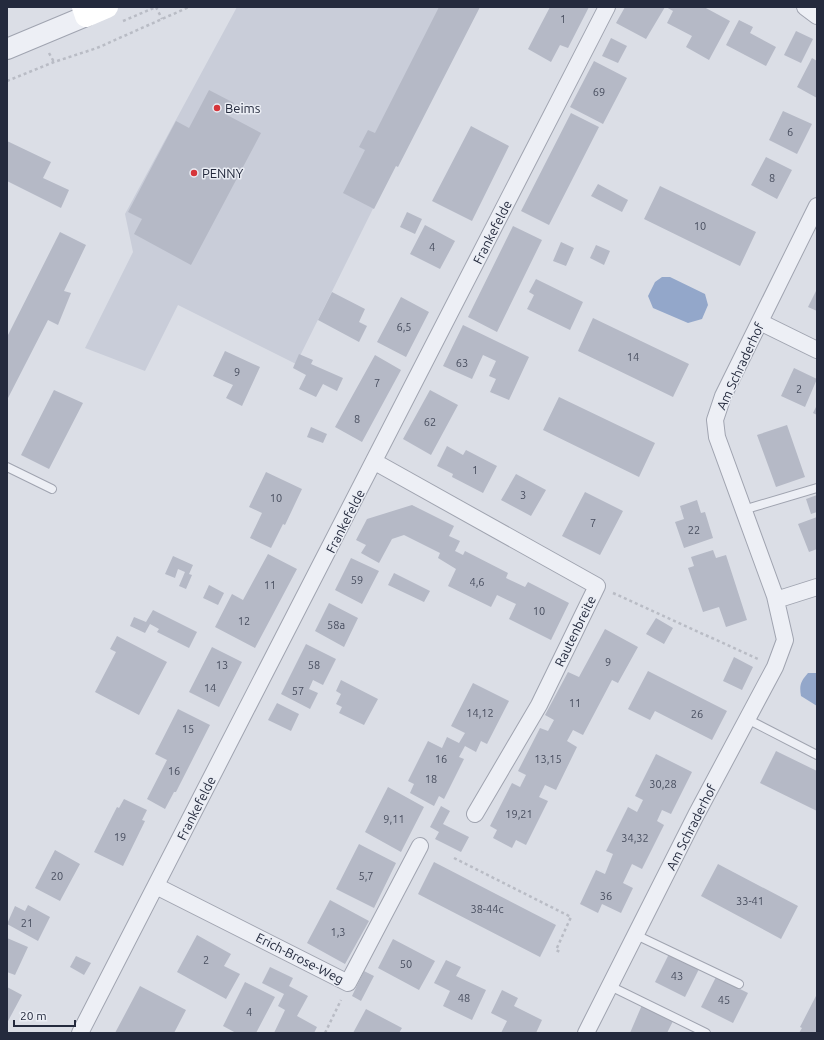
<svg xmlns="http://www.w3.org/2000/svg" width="824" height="1040" viewBox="0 0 824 1040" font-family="Ubuntu,sans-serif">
<rect width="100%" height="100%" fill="#dbdee6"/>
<path fill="#c9cdd9" d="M237 7H473L296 364 178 305 145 371 85 348 133 252 125 214Z"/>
<path fill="#93a7ca" d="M662 277H670L705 294 708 305 702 319 688 323 653 308 648 296 655 282Z
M808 673H817V706L801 696C799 685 801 681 808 673Z"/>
<path fill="#b5b9c6" d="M439 7H480L398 167 396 166 374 209 343 193 365 150 359 147 368 130 375 133Z
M550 7H589L568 48 560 45 551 62 528 49Z
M625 7H665L646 39 616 23Z
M666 7H704L730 21 709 60 686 47 692 36 667 23 673 11Z
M739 20 753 27 750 33 776 47 766 66 726 45Z
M796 31 813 39 801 63 784 55Z
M611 38 627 46 618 63 602 56Z
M812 58 817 61V98L797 87Z
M594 61 627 78 603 124 570 107Z
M209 90 234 103 227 115 261 133 191 265 134 234 142 219 128 212 176 121 189 128Z
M783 111 812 124 797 154 769 140Z
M571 113 599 127 549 225 521 211Z
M471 126 509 146 472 221 432 201Z
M7 141 51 162 43 178 69 190 61 208 7 181Z
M766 157 792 170 777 199 751 185Z
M598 184 628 200 622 212 591 196Z
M660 186 756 232 740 266 644 219Z
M407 212 422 219 415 234 400 227Z
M425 225 455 241 440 269 410 254Z
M513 226 542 240 497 332 468 317Z
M60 232 86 245 64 291 71 293 58 325 48 320 7 400V337Z
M561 242 574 248 566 266 553 261Z
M596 245 610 251 604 265 590 258Z
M536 279 583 302 570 330 527 309 534 295 529 292Z
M817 289V311L808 307Z
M332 292 365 309 359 322 367 326 359 342 318 320Z
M401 297 429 312 406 357 377 342Z
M593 318 689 364 673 397 578 351Z
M463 325 529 357 509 400 490 392 496 379 489 376 496 361 483 355 472 379 443 366Z
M225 351 260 367 242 406 226 398 233 385 213 376Z
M299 354 313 360 311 364 343 378 337 391 323 384 316 397 299 389 306 375 293 368Z
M375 355 401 370 362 442 335 427Z
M794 368 817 379 805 407 781 396Z
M54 390 83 403 49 469 21 455Z
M430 390 458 405 431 455 403 439Z
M559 397 655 443 639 477 543 430Z
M817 405V415L813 413Z
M787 425 805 477 776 487 757 435Z
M311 427 327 434 323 443 307 437Z
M447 446 463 455 466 450 497 466 483 493 452 477 453 474 437 466Z
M266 472 302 489 285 525 283 524 271 548 250 538 262 513 249 507Z
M516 474 546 490 531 516 501 500Z
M585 492 623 511 600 555 562 536Z
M817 495V512L811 514 806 499Z
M697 500 701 513 705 512 713 538 684 548 675 522 684 519 680 506Z
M412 505 454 526 449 536 460 541 455 551 463 555 465 551 508 573 506 578 525 587 528 582 569 603 551 640 509 619 516 604 497 595 491 607 448 586 456 569 438 558 440 553 404 535 392 539 379 563 361 553 366 545 356 540 367 519Z
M817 517V549L809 552 798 524Z
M713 550 716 558 726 555 747 620 726 627 719 607 703 612 688 568 694 566 691 557Z
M268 554 297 569 255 648 215 627 232 594 243 600Z
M173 556 193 565 189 574 192 575 186 589 179 586 185 572 178 569 175 578 165 574Z
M351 558 379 571 362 604 335 590Z
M394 573 430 591 424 602 388 585Z
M209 585 224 593 218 605 203 598Z
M329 603 358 618 344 647 315 631Z
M153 610 197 632 189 648 157 632 159 629 150 624 145 633 130 626 134 617 146 622Z
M656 618 673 628 664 644 646 634Z
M605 629 638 647 618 683 612 680 583 735 573 730 567 741 577 747 556 790 545 785 539 797 548 801 526 845 516 840 512 848 493 838 497 830 490 826 512 783 520 787 526 775 518 771 540 728 548 731 554 720 545 715 568 672 579 677Z
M117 636 167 662 139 715 95 692 116 652 110 649Z
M306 644 336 659 323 685 313 680 309 689 318 693 310 709 281 694Z
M212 647 242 662 219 707 189 692Z
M734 657 753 667 742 690 723 681Z
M648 671 727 711 712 740 655 711 650 720 628 709Z
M341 680 378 699 364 725 339 713 342 707 336 704 341 694 336 691Z
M473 683 509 701 487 744 481 741 476 752 465 746 459 757 464 759 444 799 439 796 434 806 410 793 414 784 408 781 428 741 442 748 447 737 459 743 465 733 451 726Z
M277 703 299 714 291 731 268 720Z
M178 709 210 725 176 792H174L165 809 147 799 167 760 155 754Z
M776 751 817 771V811L760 783Z
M656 754 692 772 671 814 662 810 657 821 664 825 642 869 632 864 623 883 633 888 621 913 602 904 598 913 580 904 596 870 605 874 613 854 606 851 628 807 637 812 643 800 635 796Z
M388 787 424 807 401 852 365 832Z
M124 799 147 810 142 820 145 821 123 866 94 852 117 807 119 808Z
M441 806 450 811 443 824 469 837 461 852 435 839 439 832 430 827Z
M359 844 396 863 374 908 336 889Z
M55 850 80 864 60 901 35 888Z
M434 862 556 925 540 957 418 894Z
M718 864 798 906 781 939 701 896Z
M330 900 369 921 345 964 307 943Z
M28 905 50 917 38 941 7 924 15 906 25 911Z
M197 935 231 954 224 966 240 974 226 999 177 972Z
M7 938 28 947 15 975 7 972Z
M393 939 435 961 419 990 378 968Z
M669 954 699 969 685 997 655 982Z
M76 956 91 963 84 975 70 967Z
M446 960 461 967 456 976 486 990 472 1020 443 1006 450 991 434 983Z
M270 967 293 978 289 986 308 996 297 1016 317 1027 314 1033H274L285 1010 278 1006 284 994 262 983Z
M364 971 374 976 361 1001 352 996Z
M716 977 748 993 733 1023 701 1007Z
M245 982 275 997 256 1033H236L223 1026Z
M140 986 186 1010 174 1033H115Z
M7 987 22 995 7 1023Z
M502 990 518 998 514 1006 542 1020 536 1033H501L507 1021 491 1013Z
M817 994V1033H799L802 1028 800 1027Z
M642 1005 674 1019 667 1033H630Z
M366 1009 402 1028 399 1033H353Z"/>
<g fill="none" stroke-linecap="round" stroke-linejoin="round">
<g stroke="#a0a4b0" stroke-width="10">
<path id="service" d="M7 467 52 489
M743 510 817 488
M747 719 817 755
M636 935 739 984
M610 986 706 1033"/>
</g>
<g stroke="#a0a4b0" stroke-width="18">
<path id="minor" d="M805 7 817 16
M760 322 817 350
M375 462 597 586 539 705 475 814
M776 600 817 587
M156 886 348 983 420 846
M80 1033 607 7
M586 1033 696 815 775 667 785 640 775 596 717 437 715 420 723 396 817 206"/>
</g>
<g stroke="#a0a4b0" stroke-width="22">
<path id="tertiary" d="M7 49 86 16"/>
</g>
<path stroke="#b9bcc5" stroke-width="2.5" stroke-dasharray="3 3" stroke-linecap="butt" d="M156 7 162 19
M123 21 156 7
M49 53 54 62
M7 81 54 62 97 48 189 7
M613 593 758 659
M454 858 571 917 556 950 560 952
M325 1033 341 1000"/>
<use href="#service" stroke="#edeff5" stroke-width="8"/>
<use href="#minor" stroke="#edeff5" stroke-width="16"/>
<use href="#tertiary" stroke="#edeff5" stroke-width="20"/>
<path stroke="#fff" stroke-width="22" d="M83 7 86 16 107 7"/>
</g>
<g fill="#d6353a" stroke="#eaedf4" stroke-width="1.5">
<circle cx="217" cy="108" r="4"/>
<circle cx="194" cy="173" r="4"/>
</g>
<g text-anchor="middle" stroke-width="3" stroke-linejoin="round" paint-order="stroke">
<g font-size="11" fill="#484e5f">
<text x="563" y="23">1</text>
<text x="599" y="96">69</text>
<text x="790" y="136">6</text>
<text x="772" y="182">8</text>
<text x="700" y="230">10</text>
<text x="432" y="251">4</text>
<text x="404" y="331">6,5</text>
<text x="633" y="361">14</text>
<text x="462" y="367">63</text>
<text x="237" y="376">9</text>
<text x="377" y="387">7</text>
<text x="799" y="393">2</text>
<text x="357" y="423">8</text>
<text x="430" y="426">62</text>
<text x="475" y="474">1</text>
<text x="523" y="499">3</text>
<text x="276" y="502">10</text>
<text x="593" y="527">7</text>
<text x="694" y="534">22</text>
<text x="357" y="584">59</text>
<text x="477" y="586">4,6</text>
<text x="270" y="589">11</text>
<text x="539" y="615">10</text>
<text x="244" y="625">12</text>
<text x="336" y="629">58a</text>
<text x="608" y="666">9</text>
<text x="222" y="669">13</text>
<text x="314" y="669">58</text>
<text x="210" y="692">14</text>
<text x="298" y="695">57</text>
<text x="575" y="707">11</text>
<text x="480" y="717">14,12</text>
<text x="697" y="718">26</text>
<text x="188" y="733">15</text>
<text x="441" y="763">16</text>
<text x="548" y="763">13,15</text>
<text x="174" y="775">16</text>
<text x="431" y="783">18</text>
<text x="663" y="788">30,28</text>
<text x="519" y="818">19,21</text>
<text x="394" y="823">9,11</text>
<text x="120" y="841">19</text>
<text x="635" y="842">34,32</text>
<text x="57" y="880">20</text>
<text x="366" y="880">5,7</text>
<text x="606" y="900">36</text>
<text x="750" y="905">33-41</text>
<text x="487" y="913">38-44c</text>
<text x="27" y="927">21</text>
<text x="338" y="936">1,3</text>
<text x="206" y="964">2</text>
<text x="406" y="968">50</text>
<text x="677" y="980">43</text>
<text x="464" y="1002">48</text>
<text x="724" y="1004">45</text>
<text x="249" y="1016">4</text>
</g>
<g font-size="13" fill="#242a3d" stroke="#eaedf4" text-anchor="start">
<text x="225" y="113">Beims</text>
<text x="202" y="178">PENNY</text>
</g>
<g font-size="13" fill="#242a3d" stroke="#eaedf4">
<text transform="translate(492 232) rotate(-63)" y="5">Frankefelde</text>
<text transform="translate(740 366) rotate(-65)" y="5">Am Schraderhof</text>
<text transform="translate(345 521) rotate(-63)" y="5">Frankefelde</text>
<text transform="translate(575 631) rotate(-64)" y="5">Rautenbreite</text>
<text transform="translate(196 808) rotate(-63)" y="5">Frankefelde</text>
<text transform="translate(691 827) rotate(-63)" y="5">Am Schraderhof</text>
<text transform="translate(300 958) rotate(27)" y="5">Erich-Brose-Weg</text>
</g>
</g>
<rect width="824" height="1040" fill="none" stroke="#242a3d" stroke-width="16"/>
<path d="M14 1020v6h61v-6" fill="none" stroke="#242a3d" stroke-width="2"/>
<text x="20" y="1020" font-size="12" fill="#242a3d" stroke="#eaedf4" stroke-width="3" paint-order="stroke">20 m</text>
</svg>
